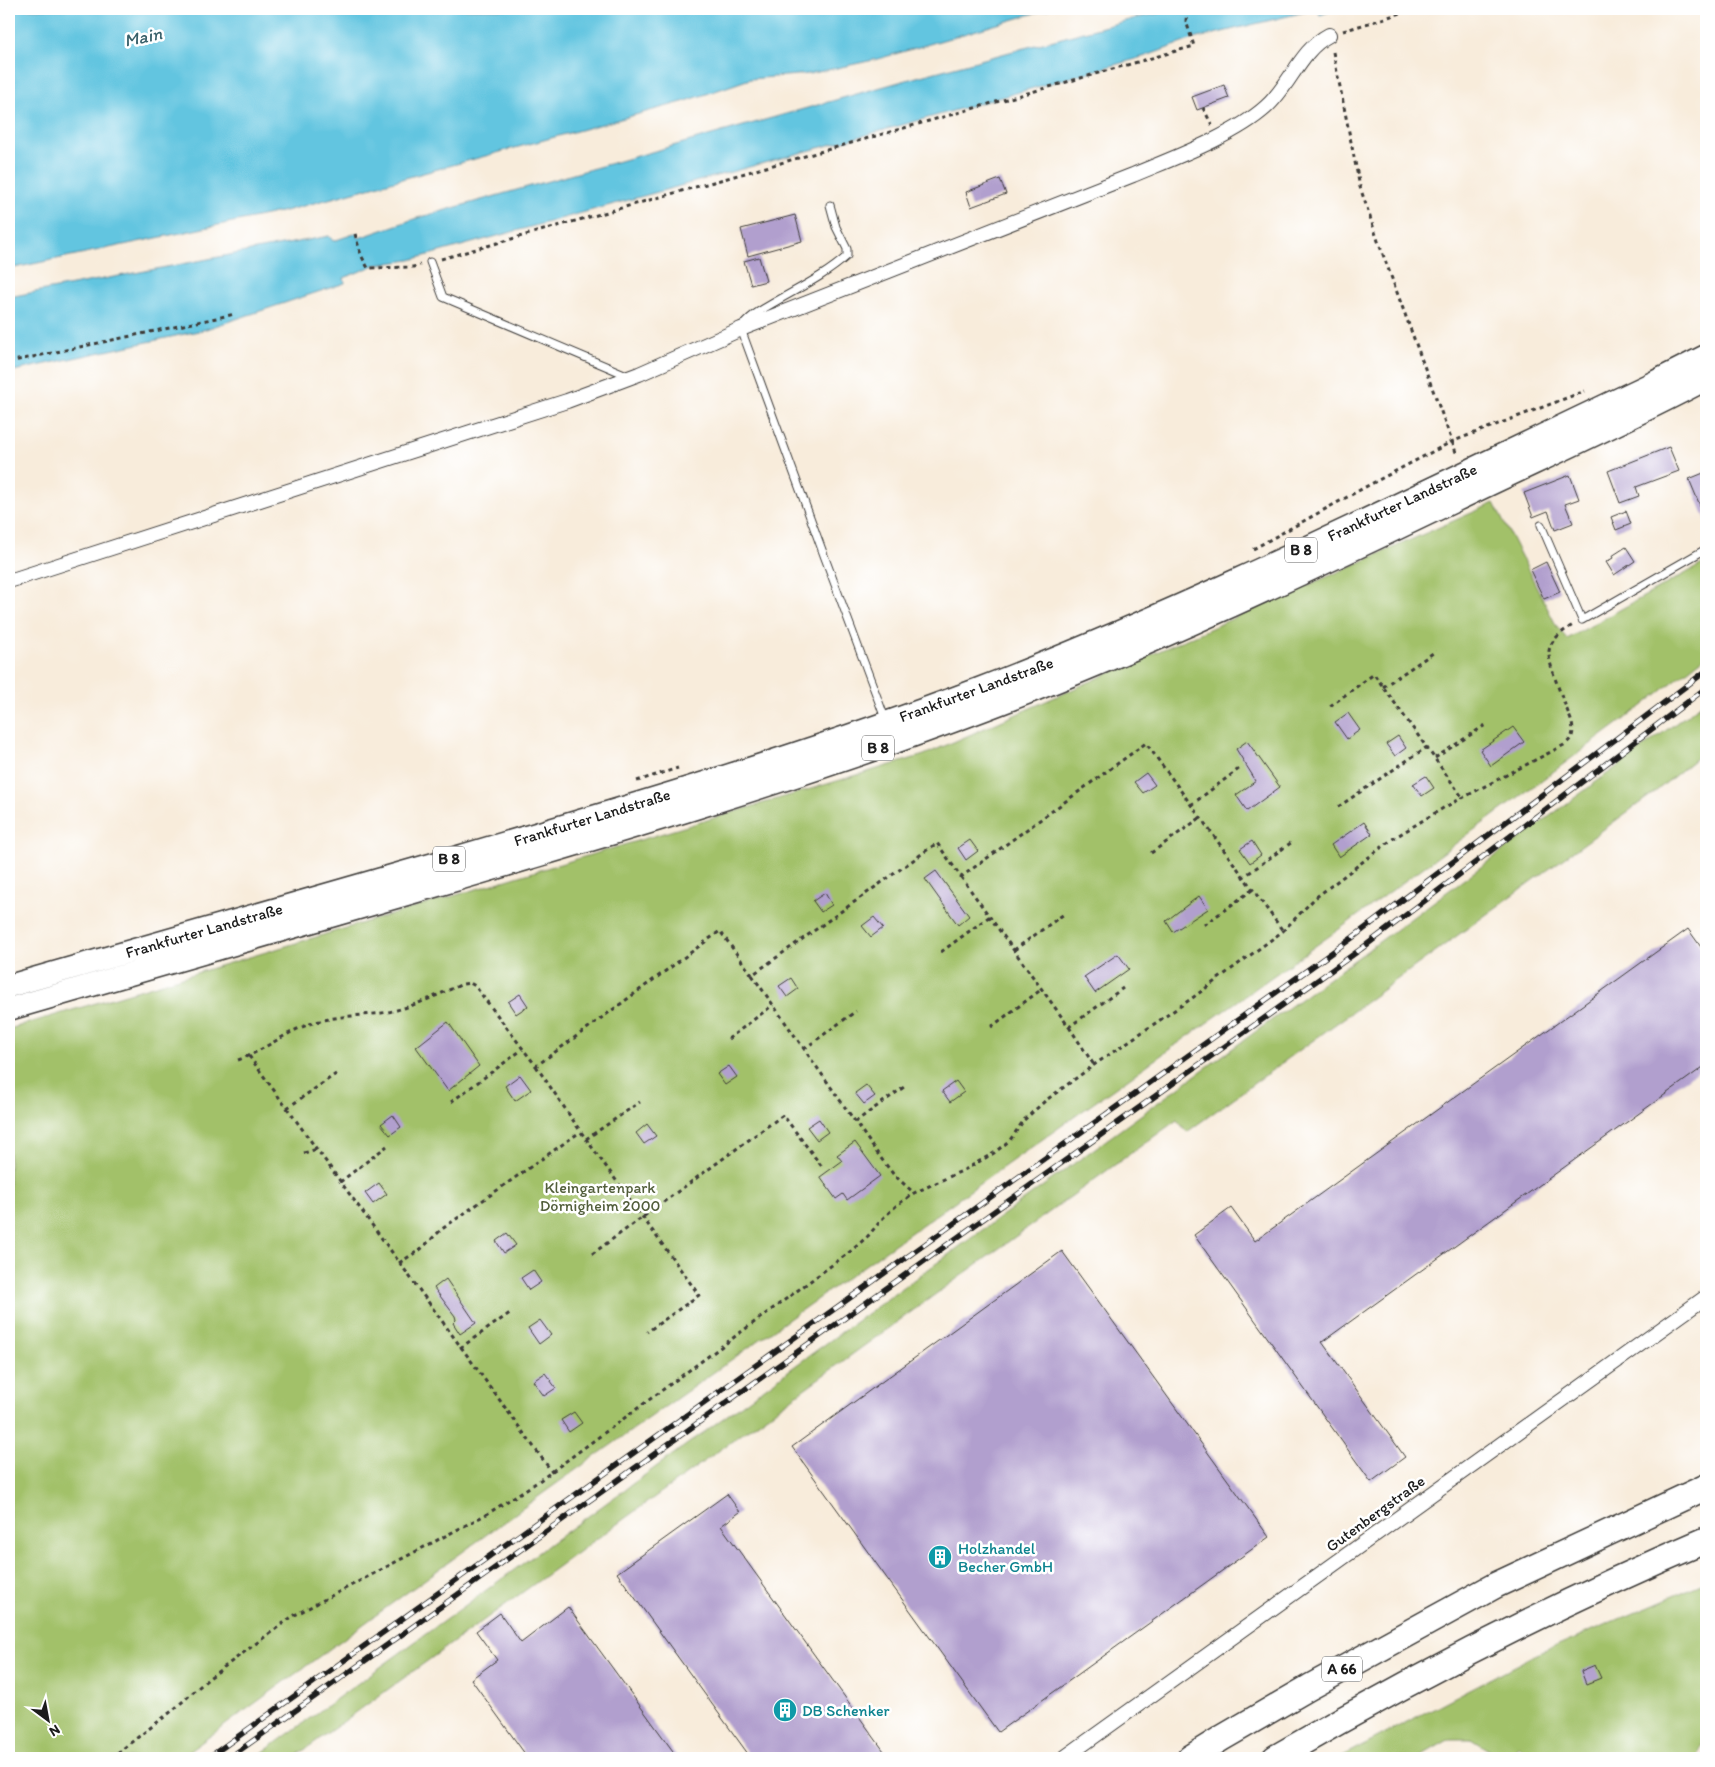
<svg xmlns="http://www.w3.org/2000/svg" width="1715" height="1767" viewBox="0 0 1715 1767" font-family="Itim,sans-serif">
<rect width="100%" height="100%" fill="#fff"/>
<filter id="ink" filterUnits="userSpaceOnUse"><feTurbulence type="fractalNoise" baseFrequency=".02" numOctaves="2"/><feDisplacementMap in="SourceGraphic" scale="10" xChannelSelector="R" yChannelSelector="G"/><feConvolveMatrix kernelMatrix="1 2 1 2 8 2 1 2 1" color-interpolation-filters="sRGB"/></filter>
<filter id="wash" filterUnits="userSpaceOnUse"><feTurbulence type="fractalNoise" baseFrequency=".0096" numOctaves="4" result="noise"/><feDisplacementMap in="SourceGraphic" scale="20" xChannelSelector="R" yChannelSelector="G"/><feGaussianBlur stdDeviation="1.12" result="paint"/><feColorMatrix in="noise" values="0 0 0 0 0 0 0 0 0 0 0 0 0 0 0 0 0 1.4 0 .05"/><feComposite in="paint" operator="in"/></filter>
<g filter="url(#wash)">
<rect width="100%" height="100%" fill="#f8ecdb"/>
<path fill="#a2c169" stroke="#5f6e42" d="M1494 503 1556 625 1567 639 1706 562V656L1641 707 1345 925 549 1489 180 1758H9V1029L924 755Z
M1706 701V750L1655 792 1187 1132 1177 1120 293 1758H255L1368 950Z
M1706 1582V1738L1697 1758H1538L1517 1745 1509 1758H1501L1471 1739H1450L1417 1758H1338L1537 1654Z"/>
<path fill="#62c5e0" stroke="#3f707e" d="M9 9H1049L878 59 809 74 750 79 686 101 285 211 9 269Z
M1168 9H1337L1320 15 1317 9 1193 39 1146 56 935 116 410 260 375 265 344 278 345 283 203 330 9 372V297L329 236 333 241 357 233 359 238 414 219 917 77 1136 18 1165 12Z"/>
<g id="blocks">
<path fill="#b19fce" d="M1224 85 1229 98 1197 110 1192 97Z
M1000 179 1006 194 971 207 966 192Z
M795 215 802 241 748 256 741 229Z
M759 257 766 281 751 285 744 261Z
M1669 447 1679 471 1636 487 1639 496 1620 503 1608 471Z
M1706 472V520L1689 479Z
M1570 475 1579 499 1565 504 1573 523 1555 530 1548 511 1533 517 1524 493Z
M1626 511 1631 524 1616 530 1611 517Z
M1626 547 1635 561 1614 575 1606 562 1613 558 1612 556Z
M1546 562 1560 592 1544 599 1530 570Z
M1348 713 1360 730 1347 739 1335 722Z
M1513 727 1524 742 1491 766 1480 750Z
M1398 736 1406 748 1395 756 1386 744Z
M1247 741 1280 787 1247 811 1236 795 1256 781 1236 749Z
M1146 773 1155 785 1143 793 1134 782Z
M1426 776 1434 788 1422 796 1413 784Z
M1364 822 1372 834 1339 857 1331 845Z
M970 840 978 851 966 860 958 848Z
M1252 841 1261 855 1250 863 1240 849Z
M936 871 969 916 958 925 925 879Z
M825 893 832 905 821 912 813 901Z
M1199 896 1208 909 1173 932 1166 921Z
M874 917 883 928 871 937 862 926Z
M1688 929 1706 954V1065L1322 1342 1405 1457 1371 1482 1194 1235 1231 1208 1255 1241Z
M1118 954 1129 969 1095 993 1084 977Z
M791 978 798 989 787 997 779 986Z
M520 994 528 1006 516 1014 508 1002Z
M448 1022 479 1066 448 1091 416 1047Z
M729 1066 737 1077 725 1085 717 1074Z
M520 1075 531 1090 515 1101 505 1086Z
M956 1081 964 1092 950 1102 942 1091Z
M866 1085 875 1096 864 1104 855 1093Z
M393 1115 401 1127 390 1135 381 1124Z
M819 1119 828 1132 817 1140 807 1127Z
M647 1124 656 1136 644 1144 636 1133Z
M855 1142 880 1176 847 1200 843 1194 836 1199 820 1177 842 1161 837 1155Z
M379 1183 387 1194 373 1204 365 1193Z
M507 1233 516 1245 504 1253 496 1241Z
M1062 1251 1269 1537 998 1732 792 1447Z
M533 1270 541 1282 529 1290 521 1278Z
M446 1279 476 1323 460 1334 453 1323 456 1320 455 1316 434 1288Z
M540 1320 551 1335 539 1344 528 1328Z
M545 1373 556 1388 544 1396 533 1381Z
M574 1412 582 1423 569 1432 561 1420Z
M727 1494 740 1512 721 1526 889 1758H751L617 1573Z
M568 1607 678 1758H528L471 1679 497 1660 476 1631 500 1613 521 1643Z
M1595 1665 1601 1678 1586 1684 1581 1671Z"/>
</g>
</g>
<g filter="url(#ink)">
<use href="#blocks" fill-opacity="0" stroke="#3d3b39" stroke-width="1"/>
<g fill="none" stroke-linecap="round" stroke-linejoin="round">
<g stroke="#3d3b39" stroke-width="9">
<path id="service" d="M830 205 836 227 847 249V256C826 275 799 288 775 302 763 309 747 317 741 329L825 558 886 721
M430 262 443 297 629 376
M1541 525 1582 620 1706 549
M1703 1758 1706 1752"/>
</g>
<g stroke="#3d3b39" stroke-width="16">
<path id="minor" d="M9 581 567 401 639 374 741 329 1133 175C1173 158 1234 136 1266 107 1290 86 1300 50 1329 35
M1064 1758 1706 1297"/>
</g>
<g stroke="#3d3b39" stroke-width="25">
<path id="primary" d="M9 986C159 943 308 900 458 857 633 806 808 754 979 689 1209 601 1430 488 1653 383L1706 356
M9 1009C152 968 295 926 438 885 622 831 806 777 985 709 1144 649 1298 576 1452 502 1537 461 1623 423 1706 379"/>
</g>
<g stroke="#3d3b39" stroke-width="28">
<path id="motorway" d="M1190 1758 1222 1738 1310 1687 1496 1585 1706 1487
M1275 1758C1414 1677 1558 1603 1706 1540"/>
</g>
<path stroke="#3d3b39" stroke-width="3" stroke-dasharray="4 4" stroke-linecap="butt" d="M1343 31 1414 9
M1333 52 1360 187 1378 241 1457 455
M1203 108 1212 125
M355 234 361 255 368 268 413 267 420 265
M441 259 1194 46 1186 21 1187 9
M9 362 235 314
M1253 549 1369 485 1451 442 1585 391
M1383 687 1436 651
M1330 706 1374 674 1463 798
M1435 758 1487 724
M637 781 678 768
M1191 805 1240 768
M1338 807 1427 747
M1151 853 1200 818
M961 877 1069 1027 1123 988
M1242 878 1292 842
M1204 925 1252 890
M1014 950 1064 914
M941 952 990 916
M752 975 880 1157 894 1175 914 1193
M991 1027 1042 989
M1069 1027 1094 1065
M728 1039 773 1005
M804 1049 856 1011
M249 1056 552 1472
M238 1060C266 1050 290 1028 320 1021 342 1015 366 1016 388 1012 414 1007 439 994 463 984L470 983 475 986 536 1066 720 931 752 975 937 843 961 877 1146 743 1283 931
M536 1066 581 1132 699 1295 647 1332
M451 1102 523 1049
M287 1108 336 1074
M855 1122 904 1087
M586 1139 640 1102
M304 1153 317 1149
M340 1182 387 1146
M592 1254 783 1115 823 1168
M399 1263 421 1249 442 1229 580 1132
M460 1348 510 1313
M111 1758 172 1711 208 1679 293 1616 487 1514 539 1481 851 1251 868 1236 883 1218 897 1205 914 1193 966 1169 994 1153 1010 1140 1024 1120 1045 1101 1094 1065 1191 999 1283 931 1315 898 1394 838 1445 807 1564 745C1573 738 1574 734 1572 723 1567 708 1547 664 1549 651 1551 639 1563 631 1573 625"/>
<use href="#service" stroke="#fff" stroke-width="7"/>
<use href="#minor" stroke="#fff" stroke-width="14"/>
<use href="#primary" stroke="#fff" stroke-width="22"/>
<use href="#motorway" stroke="#fff" stroke-width="25"/>
<g stroke="#1c1c1c" stroke-width="5.5">
<path id="rail" d="M208 1758 1352 938 1706 671
M229 1758 1361 949 1706 688"/>
</g>
<use href="#rail" stroke="#fff" stroke-width="4" stroke-dasharray="11" stroke-linecap="butt"/>
</g>
</g>
<defs>
<g id="building-disc" transform="scale(1.25)"><circle r="9.5" fill="#0f9aa8" stroke="#fff"/><path d="M-4-6H4V6H1V3H-1V6H-4ZM-2.5-4.3h1.7v1.8h-1.7ZM.8-4.3h1.7v1.8H.8ZM-2.5-1h1.7V.8h-1.7ZM.8-1h1.7V.8H.8Z" fill="#fff"/></g>
</defs>
<g fill-rule="evenodd">
<use href="#building-disc" x="940" y="1557"/>
<use href="#building-disc" x="785" y="1710"/>
</g>
<g text-anchor="middle" stroke-width="5" stroke-linejoin="round" paint-order="stroke">
<g fill="#fff" stroke="#606060" stroke-width="1">
<rect x="1285" y="537.5" width="32" height="25" rx="4"/>
<rect x="862" y="735.5" width="32" height="25" rx="4"/>
<rect x="433" y="846.5" width="32" height="25" rx="4"/>
<rect x="1322" y="1656.5" width="40" height="25" rx="4"/>
</g>
<g font-size="15" font-weight="bold" fill="#1c1c1c">
<text x="1301" y="555">B 8</text>
<text x="878" y="753">B 8</text>
<text x="449" y="864">B 8</text>
<text x="1342" y="1674">A 66</text>
</g>
<g font-size="16" fill="#1c1c1c" stroke="#fff">
<text transform="translate(1402 502) rotate(-25)" y="6">Frankfurter Landstraße</text>
<text transform="translate(976 689) rotate(-20)" y="6">Frankfurter Landstraße</text>
<text transform="translate(592 817) rotate(-17)" y="6">Frankfurter Landstraße</text>
<text transform="translate(204 930) rotate(-16)" y="6">Frankfurter Landstraße</text>
<text transform="translate(1375 1513) rotate(-36)" y="6">Gutenbergstraße</text>
</g>
<g font-size="16" fill="#525e3b" stroke="#fff">
<text x="600" y="1193">Kleingartenpark<tspan x="600" dy="18">Dörnigheim 2000</tspan></text>
</g>
<g font-size="16" fill="#0d838f" stroke="#fff" text-anchor="start">
<text x="958" y="1554">Holzhandel<tspan x="958" dy="18">Becher GmbH</tspan></text>
<text x="802" y="1716">DB Schenker</text>
</g>
<g font-size="18" font-style="italic" fill="#38606a" stroke="#fff">
<text transform="translate(143 37) rotate(-12)" y="6">Main</text>
</g>
</g>
<rect width="1715" height="1767" fill="none" stroke="#fff" stroke-width="30"/>
<g transform="translate(48 1720) rotate(148)" stroke="#ffffff" stroke-width="4" paint-order="stroke">
<path d="M0-4L9 19L0 12L-9 19Z" fill="#1c1c1c"/>
<text y="-8" font-size="14" font-weight="bold" text-anchor="middle" fill="#1c1c1c">N</text>
</g>
</svg>
